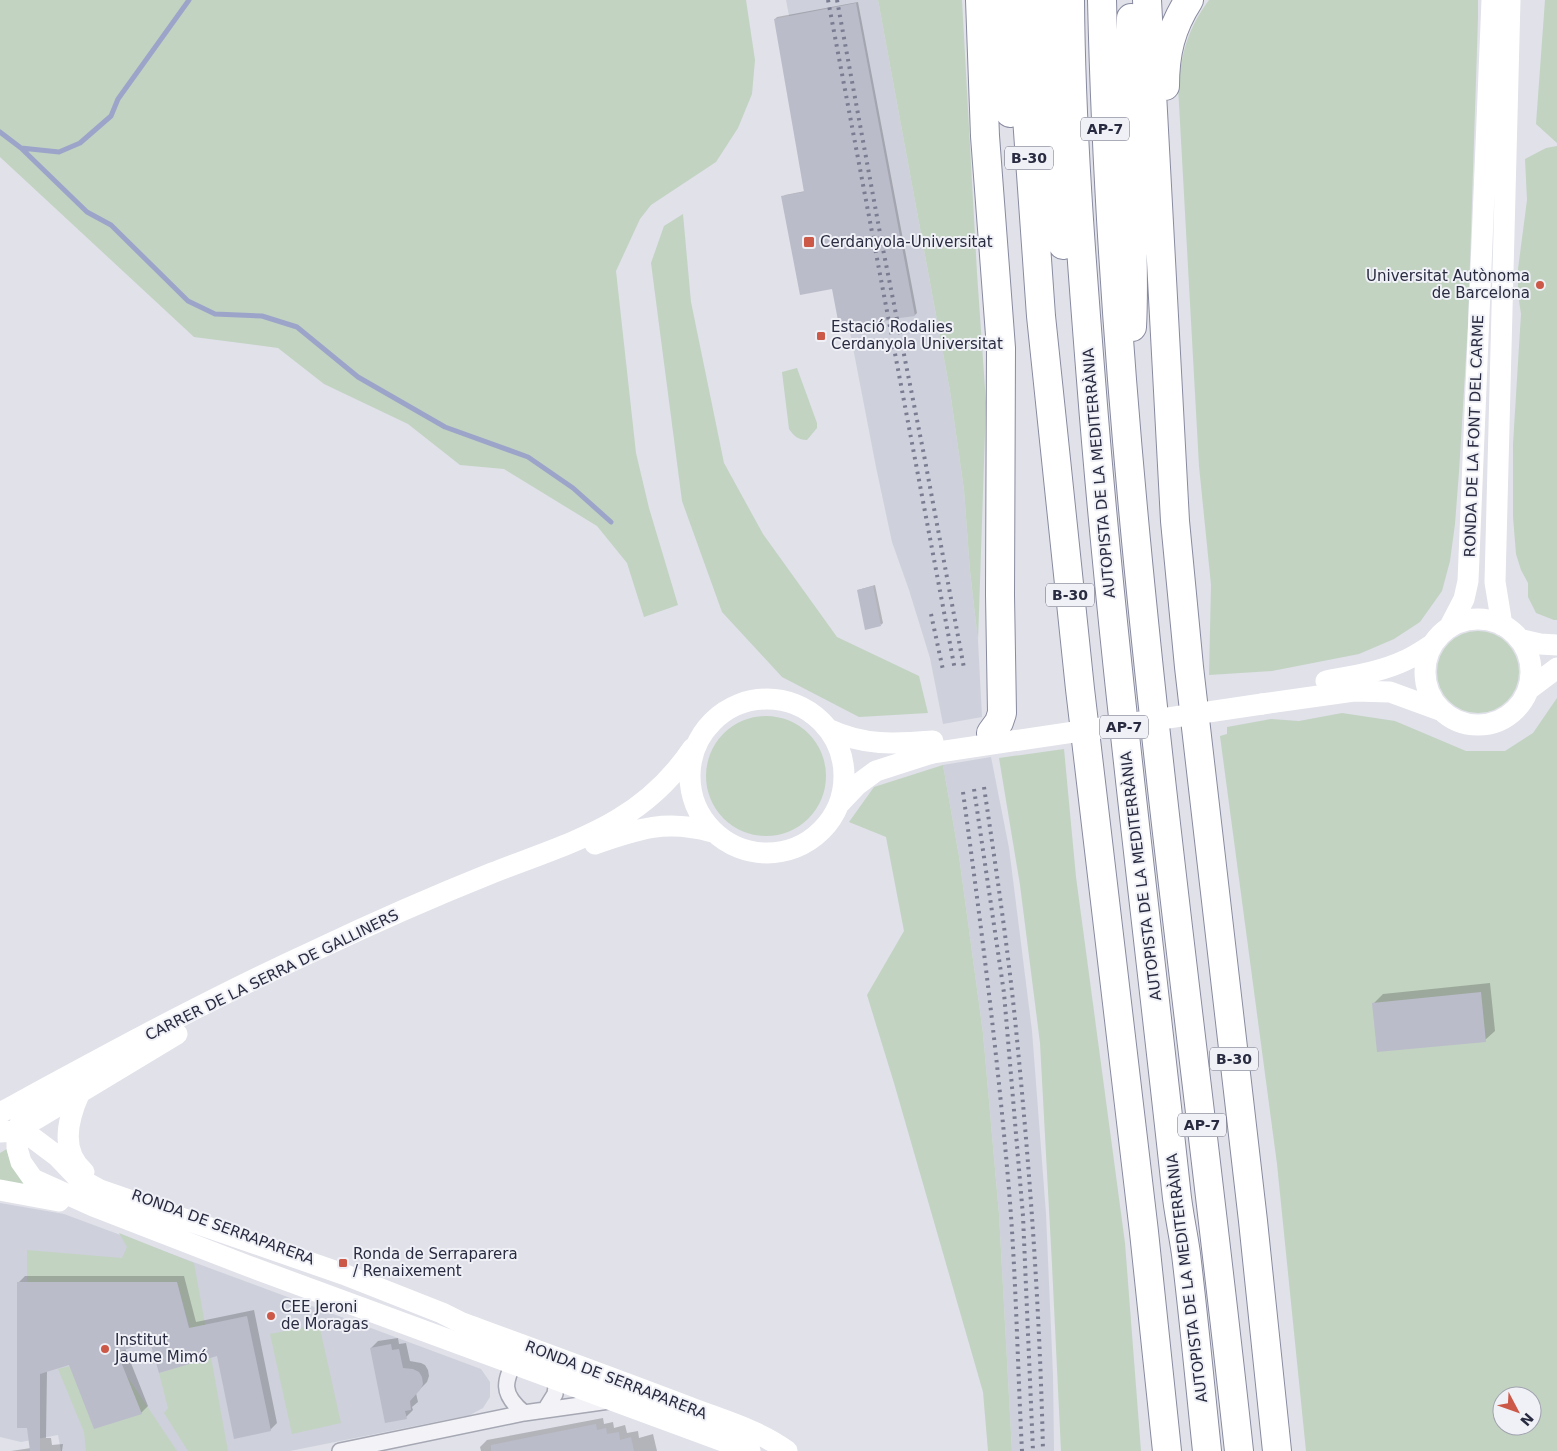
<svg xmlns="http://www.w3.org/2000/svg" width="1557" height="1451" font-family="'DejaVu Sans',sans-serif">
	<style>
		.built { fill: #ced0db }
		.green { fill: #c2d3c2; fill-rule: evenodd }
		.shadow { fill: #0003 }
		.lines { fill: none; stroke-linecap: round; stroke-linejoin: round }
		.stream { stroke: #9ca5c9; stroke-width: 5 }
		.building { fill: #bbbcc9 }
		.street-casing { stroke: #a5a7b3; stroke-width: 18 }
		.highway-casing { stroke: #888ba0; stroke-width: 30 }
		.street { stroke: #f3f3f7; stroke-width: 15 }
		.secondary { stroke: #fff; stroke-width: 21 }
		.highway { stroke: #fff; stroke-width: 28 }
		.rail { stroke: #7a7d92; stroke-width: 4; stroke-dasharray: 2.5 5; stroke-linecap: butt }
		.secondary-bridge { stroke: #fff; stroke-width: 21 }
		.poi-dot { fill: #cc5847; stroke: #f0f1f7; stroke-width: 2 }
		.labels { text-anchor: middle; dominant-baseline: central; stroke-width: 4; stroke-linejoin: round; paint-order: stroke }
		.shield { fill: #f0f1f7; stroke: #656677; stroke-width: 1 }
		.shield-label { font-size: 14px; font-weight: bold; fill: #292b40 }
		.poi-label { font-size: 15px; fill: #292b40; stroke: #f0f1f7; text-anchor: start }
		.street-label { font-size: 15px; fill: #292b40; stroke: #f0f1f7 }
	</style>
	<rect width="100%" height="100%" fill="#e0e1e9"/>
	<path class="built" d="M786 0H878L950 391 964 490 970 571 978 641 982 717 943 724 930 658 909 590 892 542 876 467Z
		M991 757 1009 848 1032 1031 1046 1214 1053 1375 1054 1451H1012L999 1214 983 1033 959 856 943 765Z
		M0 1203 64 1214 481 1369 490 1382V1397L483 1408 470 1415 290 1451H61L58 1435 21 1442 0 1437Z"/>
	<path class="green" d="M0 0H746L755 60 752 94 738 128 716 162 651 205 640 219 616 271 636 453 649 508 678 605 644 617 627 563 597 526 504 469 460 465 408 424 324 384 278 348 194 337 0 157Z
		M878 0H962L977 273 986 403 978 641 970 571 964 490 950 391Z
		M1209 0H1478V18L1468 324 1459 472 1455 524 1450 561 1442 591 1420 622 1394 639 1359 654 1272 671 1209 675 1211 585 1199 466 1178 86C1182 52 1188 28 1209 0Z
		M1545 0H1557V143L1536 124Z
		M1557 146V620H1554L1536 613 1528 597V583L1521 570 1516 554 1513 517V444L1521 314 1518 294V269L1527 200 1525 159 1546 148Z
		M683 214 691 302 724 463 763 534 837 637 919 676 928 713 859 717 782 677 722 612 682 501 651 263 664 226Z
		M797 368 817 423V428L807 440C798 440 794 436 789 429L782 372Z
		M1437 672a41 41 0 1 1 82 0a41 41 0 1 1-82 0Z
		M1557 698V1451H1306L1277 1164 1220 736 1227 734V727L1271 719 1299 721 1342 713 1395 721 1466 751H1505L1533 733ZM1502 1396H1532V1426H1502Z
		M706 776a60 60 0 1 1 120 0a60 60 0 1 1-120 0Z
		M1064 749 1076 877 1125 1243 1141 1451H1061L1052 1265 1040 1043 1020 885 999 758Z
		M943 765 959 856 983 1033 999 1214 1012 1451H988L983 1392 894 1083 867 995 904 931 886 837 849 822 874 787Z
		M12 1146 33 1187 0 1183V1153Z
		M119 1233 194 1263 228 1451H188L164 1413 168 1408 159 1373 199 1361 177 1282H27V1250L122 1258 127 1247Z
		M319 1324 341 1423 292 1434 270 1334Z
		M70 1366 127 1376 177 1451H86L84 1432 58 1369Z"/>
	<path class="shadow" d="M858 2 917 313 915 315 833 288 783 197 785 195 805 191 775 19 777 17Z
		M875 585 883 623 881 625 858 590Z
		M1490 983 1495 1031 1485 1040 1374 1003 1383 994Z
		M25 1276H184L196 1322 254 1310 277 1423 270 1430 218 1354 151 1341 125 1348 148 1406 141 1413 70 1363 47 1371 46 1438H51L52 1445 63 1444 62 1451H11L31 1448 18 1283Z
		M398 1338 399 1344 406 1343 410 1361 421 1363 425 1365 428 1370 429 1376 427 1382 416 1393 418 1402 412 1407 413 1410 406 1417 371 1348 378 1341Z
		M603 1418 604 1424 613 1422 614 1428 625 1425 627 1433 638 1431 639 1438 653 1434 657 1451H481L480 1447 487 1440Z"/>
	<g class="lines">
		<path class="stream" d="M0 132 21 148 59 152 80 143 111 116 118 99 189 0
			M21 148 87 212 111 225 188 301 215 314 262 316 297 327 358 377 445 427 528 457 573 488 611 522"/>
	</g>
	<path class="building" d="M856 3 915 316 900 318 840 331 832 289 800 295 781 196 804 192 774 19Z
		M873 586 881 626 865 630 857 590Z
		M1481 992 1486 1042 1377 1052 1372 1003Z
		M17 1282H177L189 1328 247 1316 271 1431 234 1439 217 1356 159 1373 150 1342 117 1352 142 1414 94 1429 69 1365 40 1374V1451H30L27 1428H17Z
		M391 1344 392 1350 399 1349 403 1368 413 1369 419 1372 422 1377 423 1384 420 1390 410 1401 411 1410 405 1411 407 1419 385 1423 370 1348Z
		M596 1424 597 1430 606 1428 607 1434 619 1432 620 1440 631 1437 634 1451H491V1445Z"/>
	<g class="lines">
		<defs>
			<path id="street" d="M517 1356C504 1382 500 1393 524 1413L609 1401
				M545 1410 555 1394 558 1372
				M340 1451 524 1413"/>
			<path id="highway" d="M980 0 985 136 1001 348 1000 595 1002 713 999 722 991 733
				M999 0 1010 113
				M1023 0 1026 103 1041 316 1080 689 1144 1232 1167 1451
				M1043 0 1048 113 1063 245
				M1070 0C1071 127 1081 254 1091 380 1112 651 1147 920 1176 1189 1178 1211 1183 1232 1186 1254 1194 1320 1200 1385 1207 1451
				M1102 0C1113 486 1187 968 1239 1451
				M1147 0 1175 521 1189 667 1253 1221 1277 1451
				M1131 18C1130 66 1129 114 1130 163 1131 218 1135 272 1132 327
				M1165 86C1165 53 1171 28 1189 0"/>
		</defs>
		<use href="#street" class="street-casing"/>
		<use href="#highway" class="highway-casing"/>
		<use href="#street" class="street"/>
		<path class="secondary" d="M1425 672a53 53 0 1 1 106 0a53 53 0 1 1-106 0Z
			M1502 625 1495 582 1510 0
			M1449 628 1464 599 1468 581 1492 0
			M1519 639 1540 644 1557 645
			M1326 681C1353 676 1381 672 1406 660 1415 656 1424 650 1433 644
			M1528 690 1557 668
			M690 776a77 77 0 1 1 154 0a77 77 0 1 1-154 0Z
			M1262 704 1354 691 1390 692 1442 711
			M828 729C864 746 894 744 933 741
			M839 804 857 785 876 771 932 753
			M595 844C638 829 666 819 712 832
			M57 1082 47 1098 23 1117 17 1131V1148L21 1162 33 1179 93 1206 248 1266 750 1451
			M80 1092C68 1118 59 1151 84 1172
			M0 1113C103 1057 207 1000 314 951 373 923 432 897 492 873 574 841 641 825 693 748
			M36 1119 177 1034
			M0 1132 17 1131 29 1135 57 1156 78 1178 100 1190 343 1274 442 1313 460 1322C536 1350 613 1378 689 1407 722 1420 759 1430 787 1451
			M0 1190 59 1201"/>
		<use href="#highway" class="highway"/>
		<path class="rail" d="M828 0 955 670
			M837 0 882 244 924 455 964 668
			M931 614 943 670
			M984 787C997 875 1010 962 1018 1050 1031 1184 1040 1317 1043 1451
			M974 789 1004 993 1023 1216 1033 1451
			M963 792C980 917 996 1042 1007 1167 1016 1262 1017 1356 1022 1451"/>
		<path class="secondary-bridge" d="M932 753 1262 704"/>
	</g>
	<g class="poi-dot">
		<rect x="803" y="236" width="12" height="12" rx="2.5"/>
		<circle cx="1540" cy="285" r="5"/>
		<rect x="816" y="331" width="10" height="10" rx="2.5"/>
		<rect x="338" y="1258" width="10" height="10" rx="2.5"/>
		<circle cx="271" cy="1316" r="5"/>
		<circle cx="105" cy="1349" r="5"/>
	</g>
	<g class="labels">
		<g class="shield">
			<rect x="1081" y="117.5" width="48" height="23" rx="4"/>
			<rect x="1005" y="146.5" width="48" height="23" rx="4"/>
			<rect x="1046" y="583.5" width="48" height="23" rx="4"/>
			<rect x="1100" y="715.5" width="48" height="23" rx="4"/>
			<rect x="1210" y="1047.5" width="48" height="23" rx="4"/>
			<rect x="1178" y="1113.5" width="48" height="23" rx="4"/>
		</g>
		<g class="shield-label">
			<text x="1105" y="129">AP-7</text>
			<text x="1029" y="158">B-30</text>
			<text x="1070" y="595">B-30</text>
			<text x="1124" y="727">AP-7</text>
			<text x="1234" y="1059">B-30</text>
			<text x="1202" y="1125">AP-7</text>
		</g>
		<g class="poi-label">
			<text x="820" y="242">Cerdanyola-Universitat</text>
			<text x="1530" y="276" text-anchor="end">Universitat Autònoma<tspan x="1530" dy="17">de Barcelona</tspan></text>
			<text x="831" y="327">Estació Rodalies<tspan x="831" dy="17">Cerdanyola Universitat</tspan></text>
			<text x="353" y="1254">Ronda de Serraparera<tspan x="353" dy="17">/ Renaixement</tspan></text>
			<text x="281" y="1307">CEE Jeroni<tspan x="281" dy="17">de Moragas</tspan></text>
			<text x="115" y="1340">Institut<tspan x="115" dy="17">Jaume Mimó</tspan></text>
		</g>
		<g class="street-label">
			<text transform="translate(1474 436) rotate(-88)">RONDA DE LA FONT DEL CARME</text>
			<text transform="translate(1099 473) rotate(-95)">AUTOPISTA DE LA MEDITERRÀNIA</text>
			<text transform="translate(1141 876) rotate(-97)">AUTOPISTA DE LA MEDITERRÀNIA</text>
			<text transform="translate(272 975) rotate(-26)">CARRER DE LA SERRA DE GALLINERS</text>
			<text transform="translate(223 1227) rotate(20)">RONDA DE SERRAPARERA</text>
			<text transform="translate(1187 1278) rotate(-97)">AUTOPISTA DE LA MEDITERRÀNIA</text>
			<text transform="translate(616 1380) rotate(21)">RONDA DE SERRAPARERA</text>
		</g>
	</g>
	<g transform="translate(1517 1411) rotate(131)"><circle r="24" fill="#f0f1f7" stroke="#a0a2ae"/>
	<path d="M0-4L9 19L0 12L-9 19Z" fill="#cc5847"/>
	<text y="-8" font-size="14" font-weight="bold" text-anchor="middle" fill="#292b40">N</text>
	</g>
</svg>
